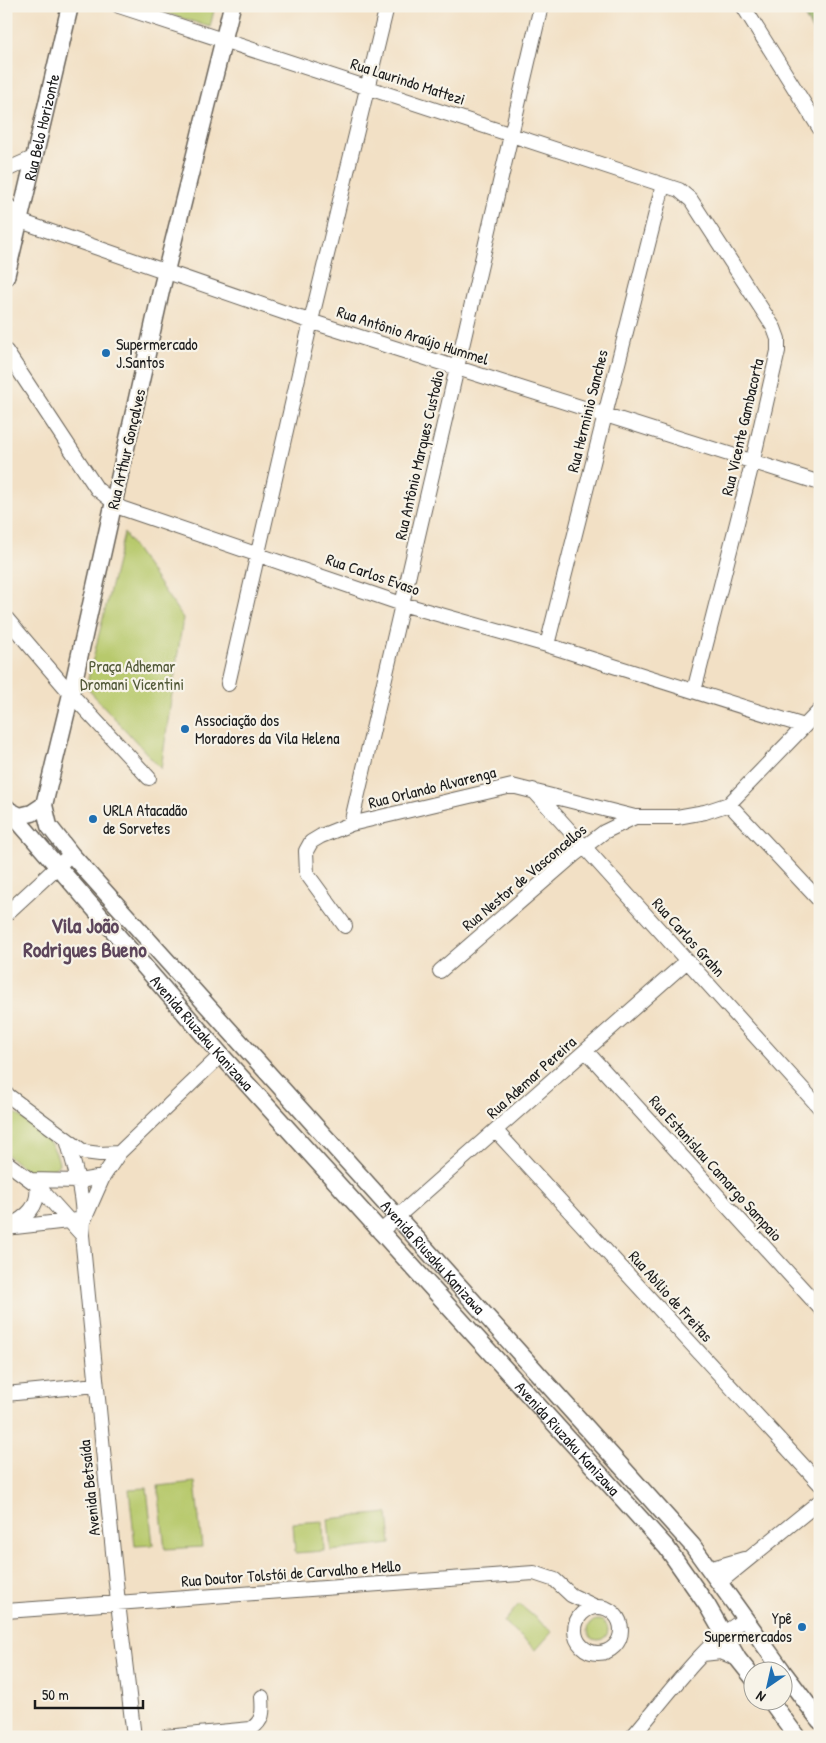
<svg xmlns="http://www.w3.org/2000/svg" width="826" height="1743" font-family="'Patrick Hand',sans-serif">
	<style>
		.green { fill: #b7c96c; stroke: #6a7244 }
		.forest { fill: #91ad60; stroke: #56643e }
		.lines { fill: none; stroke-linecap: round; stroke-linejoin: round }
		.minor-casing { stroke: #676157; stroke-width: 16 }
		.tertiary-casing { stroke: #676157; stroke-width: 19 }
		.minor { stroke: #fff; stroke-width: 14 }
		.tertiary { stroke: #fff; stroke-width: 16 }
		.poi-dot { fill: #1f6fb2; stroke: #f7f3e8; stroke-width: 2 }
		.labels { text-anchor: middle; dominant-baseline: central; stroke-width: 4.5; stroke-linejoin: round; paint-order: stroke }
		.street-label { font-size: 16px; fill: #1c1c1c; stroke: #f7f3e8 }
		.poi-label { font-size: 16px; fill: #1c1c1c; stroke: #f7f3e8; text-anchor: start }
		.park-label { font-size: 16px; fill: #525938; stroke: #f7f3e8 }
		.district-label { font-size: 21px; font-weight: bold; fill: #5d465b; stroke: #f7f3e8 }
	</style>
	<rect width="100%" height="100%" fill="#f7f3e8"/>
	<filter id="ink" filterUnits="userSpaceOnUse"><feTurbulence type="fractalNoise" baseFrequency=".02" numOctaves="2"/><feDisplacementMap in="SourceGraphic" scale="10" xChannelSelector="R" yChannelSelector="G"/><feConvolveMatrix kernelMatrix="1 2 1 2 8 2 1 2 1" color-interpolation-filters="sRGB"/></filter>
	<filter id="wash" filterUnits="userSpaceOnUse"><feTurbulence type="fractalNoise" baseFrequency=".0096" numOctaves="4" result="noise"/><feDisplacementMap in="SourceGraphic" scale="20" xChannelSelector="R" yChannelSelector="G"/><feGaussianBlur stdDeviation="1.12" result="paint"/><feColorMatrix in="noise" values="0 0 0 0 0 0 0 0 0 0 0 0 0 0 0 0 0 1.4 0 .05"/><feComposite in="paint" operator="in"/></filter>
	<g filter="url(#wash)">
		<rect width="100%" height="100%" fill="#f2e0c5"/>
		<path class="green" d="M144 6H215L210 27Z
			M124 533 183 618 161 769 86 687Z
			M6 1106C26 1122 55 1137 59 1164 40 1186 24 1168 6 1154Z
			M195 1482 202 1547 165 1549 158 1486Z
			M147 1488 153 1545 135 1546 129 1489Z
			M388 1513 391 1544 331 1551 328 1519Z
			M323 1521 324 1551 295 1553 293 1523Z
			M519 1604 552 1632 536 1650 504 1622Z
			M588 1630a10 10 0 1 1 20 0a10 10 0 1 1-20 0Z"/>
		<path class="forest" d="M820 11V38L817 39 805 17Z"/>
	</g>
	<g filter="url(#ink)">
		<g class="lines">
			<defs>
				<path id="minor" d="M119 6 679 190 691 200 774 328 778 339V351L753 460 694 691
					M743 6 820 129
					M6 170 33 158
					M6 203 20 221 300 318 820 483
					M6 351 97 489 121 508 402 604 547 645 804 726
					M6 618 71 694 149 778
					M547 645 663 185
					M228 684 311 321 387 6
					M533 790 820 1108
					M729 804 820 901
					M351 824 541 6
					M6 914 71 854
					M345 926 307 874 306 851 311 842 321 836 351 824 512 786 635 817H677L705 812 729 804 820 710
					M440 971 574 855 604 832 635 817
					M586 1051 820 1308
					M6 1094 84 1152 100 1154 119 1153
					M496 1131 820 1484
					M67 1140C76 1171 86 1203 82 1235L118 1603 134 1737
					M6 1162 37 1185 82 1235
					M30 1180 79 1181 103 1177
					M84 1220 103 1177 119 1153 221 1055
					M9 1226C27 1217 40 1206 37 1185
					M6 1228 77 1220
					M380 1232 687 961
					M6 1394 96 1385
					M709 1569 744 1559
					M719 1583 820 1501
					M575 1630a23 23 0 1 1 46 0a23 23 0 1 1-46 0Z
					M6 1611 534 1573 555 1580 571 1595 596 1607
					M703 1654 721 1652 738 1659
					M166 1737 251 1729C264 1720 263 1712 262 1697
					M632 1737C659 1706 710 1635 745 1620"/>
				<g id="tertiary">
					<path id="s1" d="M232 6 161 291 71 694 44 805 49 826 71 854 692 1545 782 1670"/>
					<path id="s2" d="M6 277 70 6"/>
					<path id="s3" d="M6 807 221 1055 667 1548 707 1605 738 1659 754 1679"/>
					<path d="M8 810 20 816 32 813 44 805"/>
					<path d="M784 1673 820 1721"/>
					<path d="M770 1700 797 1737"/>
				</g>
			</defs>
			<use href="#minor" class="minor-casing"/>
			<use href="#tertiary" class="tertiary-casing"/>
			<use href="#minor" class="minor"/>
			<use href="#tertiary" class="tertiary"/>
		</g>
	</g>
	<g class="poi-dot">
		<circle cx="106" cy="353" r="5"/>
		<circle cx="185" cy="729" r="5"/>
		<circle cx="93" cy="819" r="5"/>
		<circle cx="802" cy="1627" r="5"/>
	</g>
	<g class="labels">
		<g class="street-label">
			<text transform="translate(408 81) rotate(18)">Rua Laurindo Mattezi</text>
			<text stroke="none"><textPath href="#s2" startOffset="154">Rua Belo Horizonte</textPath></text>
			<text transform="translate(413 335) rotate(18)">Rua Antônio Araújo Hummel</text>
			<text transform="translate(587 411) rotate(-76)">Rua Herminio Sanches</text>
			<text transform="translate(742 427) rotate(-77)">Rua Vicente Gambacorta</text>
			<text transform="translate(126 449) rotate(-77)">Rua Arthur Gonçalves</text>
			<text transform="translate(419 455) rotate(-77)">Rua Antônio Marques Custodio</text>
			<text transform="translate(373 574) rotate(19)">Rua Carlos Evaso</text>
			<text transform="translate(432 787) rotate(-14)">Rua Orlando Alvarenga</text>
			<text transform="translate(524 877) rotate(-40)">Rua Nestor de Vasconcellos</text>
			<text transform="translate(689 937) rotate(48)">Rua Carlos Grahn</text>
			<text stroke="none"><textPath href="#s3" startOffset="299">Avenida Riuzaku Kanizawa</textPath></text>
			<text transform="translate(531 1077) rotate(-42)">Rua Ademar Pereira</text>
			<text transform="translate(716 1168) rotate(48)">Rua Estanislau Camargo Sampaio</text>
			<text stroke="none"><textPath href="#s1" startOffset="1420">Avenida Riusaku Kanizawa</textPath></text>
			<text transform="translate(671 1296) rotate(48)">Rua Abílio de Freitas</text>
			<text stroke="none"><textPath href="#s3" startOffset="845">Avenida Riuzaku Kanizawa</textPath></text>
			<text transform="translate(89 1488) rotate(-96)">Avenida Betsaída</text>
			<text transform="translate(291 1573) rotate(-4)">Rua Doutor Tolstói de Carvalho e Mello</text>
		</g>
		<g class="poi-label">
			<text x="116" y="344">Supermercado<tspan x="116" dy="18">J.Santos</tspan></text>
			<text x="195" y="720">Associação dos<tspan x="195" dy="18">Moradores da Vila Helena</tspan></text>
			<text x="103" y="810">URLA Atacadão<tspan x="103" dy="18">de Sorvetes</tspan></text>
			<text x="792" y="1618" text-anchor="end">Ypê<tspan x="792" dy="18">Supermercados</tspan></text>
		</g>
		<g class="park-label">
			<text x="132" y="666">Praça Adhemar<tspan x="132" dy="18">Dromani Vicentini</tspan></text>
		</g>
		<g class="district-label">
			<text x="85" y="925">Vila João<tspan x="85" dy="24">Rodrigues Bueno</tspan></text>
		</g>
	</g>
	<rect width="826" height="1743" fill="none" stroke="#f7f3e8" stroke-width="25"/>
	<g transform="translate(768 1686) rotate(214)"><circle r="24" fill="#f7f3e8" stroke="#9f9d96"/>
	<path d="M0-4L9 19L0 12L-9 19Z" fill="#1f6fb2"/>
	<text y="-8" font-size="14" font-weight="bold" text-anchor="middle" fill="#1c1c1c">N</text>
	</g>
	<path d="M35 1700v8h108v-8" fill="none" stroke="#1c1c1c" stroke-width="2.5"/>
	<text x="42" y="1700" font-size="15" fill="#1c1c1c" stroke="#f7f3e8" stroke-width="4" paint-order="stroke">50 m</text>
</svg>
